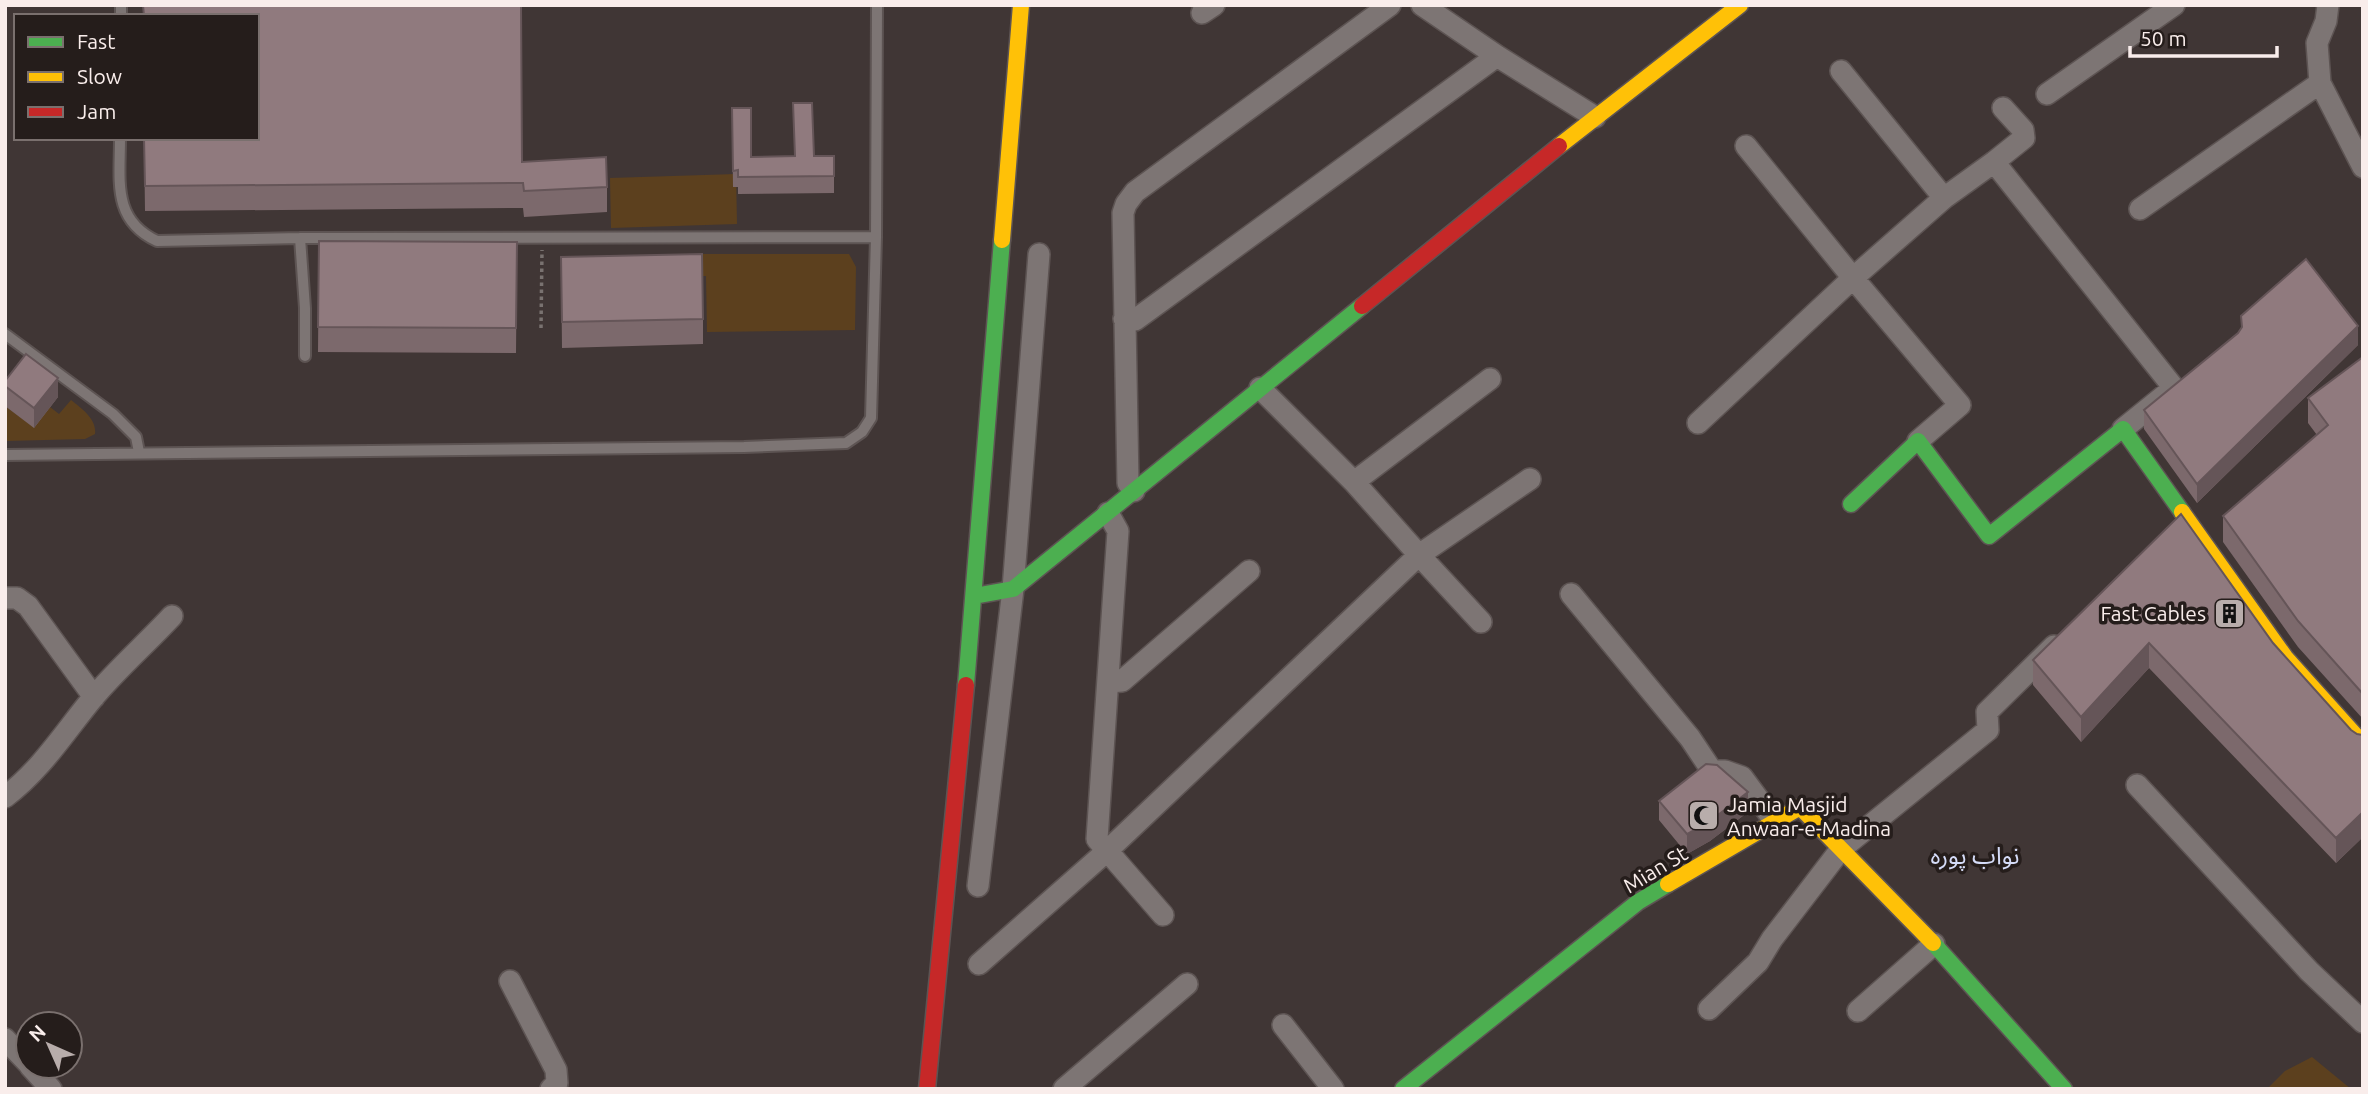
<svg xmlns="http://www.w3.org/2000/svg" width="2368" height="1094" font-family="Ubuntu,'Noto Sans Arabic',sans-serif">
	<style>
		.green { fill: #5c401e }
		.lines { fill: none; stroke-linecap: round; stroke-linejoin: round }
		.lane-casing { stroke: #5d5453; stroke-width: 14 }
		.street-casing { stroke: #5d5453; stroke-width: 24 }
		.fast-casing { stroke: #5d5453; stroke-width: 19 }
		.slow-casing { stroke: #5d5453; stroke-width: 19 }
		.jam-casing { stroke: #5d5453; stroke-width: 19 }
		.path { stroke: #797270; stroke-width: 3.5; stroke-dasharray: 3.5 3.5; stroke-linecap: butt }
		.lane { stroke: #7d7574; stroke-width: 10 }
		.street { stroke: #7d7574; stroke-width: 21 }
		.fast { stroke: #4caf50; stroke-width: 16 }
		.slow { stroke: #ffc107; stroke-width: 16 }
		.jam { stroke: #c62828; stroke-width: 16 }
		.wall { fill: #7c696c }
		.shaded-wall { fill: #655558 }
		.building { fill: #907a7e; stroke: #655558; stroke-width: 2 }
		.labels { text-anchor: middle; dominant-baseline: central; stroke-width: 7; stroke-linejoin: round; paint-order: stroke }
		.poi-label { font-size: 21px; fill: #f9edeb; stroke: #251d1b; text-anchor: end }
		.street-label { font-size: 21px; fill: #f9edeb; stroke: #251d1b }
		.quarter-label { font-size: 24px; fill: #d5dcf8; stroke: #251d1b }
	</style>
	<rect width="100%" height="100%" fill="#403635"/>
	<path class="green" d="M736 174 737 224 611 228 610 178Z
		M689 254H849L856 267 855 330 707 332 706 276H690Z
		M71 400C82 409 97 419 95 434L85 439 5 441V406L34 427 50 407 59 414Z
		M2312 1057 2351 1089H2267L2285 1071Z"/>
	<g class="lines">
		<defs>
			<path id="lane" d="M121 16V5
				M120 138C120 181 112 220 157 241L300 238 876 237
				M300 238 305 308V356
				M5 334 113 414 136 437 139 452
				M5 455 744 447 846 443 862 432 871 418 876 237 877 5"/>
			<path id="street" d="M1422 5 1497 56 1595 117
				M2328 5 2326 21 2317 43 2320 83 2363 167
				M1202 13 1214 5
				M2047 94 2174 5
				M1746 146 1853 278 1944 198 1841 71
				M1994 162 2174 388
				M1944 198 1994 162 2024 138 2023 130 2003 108
				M2140 209 2320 83
				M1124 319 1135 320 1497 56
				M1260 388 1354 482 1419 555 1530 479
				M1698 423 1853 278 1960 405 1918 441
				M2123 429 2165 395
				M1354 482 1490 379
				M1134 491 1128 483 1123 213 1126 204 1135 192 1390 5
				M1108 513 1118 531 1097 839 1163 915
				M1571 594 1690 738 1712 771H1725L1742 777 1776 823
				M5 598H17L28 606 94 697
				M1109 682 1122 681 1249 571
				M2137 785 2309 971 2363 1022
				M5 797C41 770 64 733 92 699 116 670 146 644 172 616
				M978 886 1013 589 1039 254
				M979 964 1107 851 1419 555 1481 622
				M510 981 556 1070 557 1083 551 1089
				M1709 1009 1758 962 1772 939 1841 849 1988 730 1987 712 2054 646
				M1858 1011 1934 944
				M1283 1025 1333 1089
				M5 1039 28 1063
				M30 1066 51 1089
				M1064 1089 1187 984"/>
			<path id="fast" d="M1851 504 1918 441 1989 536 2123 429 2182 512
				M974 596 1013 589 1362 306
				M966 685 1002 240
				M1933 943 2064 1089
				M1403 1089 1638 902 1668 884"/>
			<path id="slow" d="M1559 146 1740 5
				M1002 240 1021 5
				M2182 512 2285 657 2363 744
				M1668 884 1800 807 1933 943"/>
			<path id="jam" d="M1362 306 1559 146
				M927 1089 966 685"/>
		</defs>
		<use href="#lane" class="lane-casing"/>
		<use href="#street" class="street-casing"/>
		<use href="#fast" class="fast-casing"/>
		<use href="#slow" class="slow-casing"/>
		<use href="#jam" class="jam-casing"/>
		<path class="path" d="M541 328 542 250"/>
		<use href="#lane" class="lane"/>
		<use href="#street" class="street"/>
		<use href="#fast" class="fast"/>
		<use href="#slow" class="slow"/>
		<use href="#jam" class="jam"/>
	</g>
	<path class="wall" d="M732 108 751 157 834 156V193L738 194V187H733Z
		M144 138 522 162 607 187V212L524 217 523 208 145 211Z
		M319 241 517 242 516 353 318 352Z
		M561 257 703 319V344L562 348Z
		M2241 316 2358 345 2197 503 2144 429V410L2238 333 2241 329Z
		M2363 357V719L2298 647 2223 542V516L2317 435 2308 423V398Z
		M5 381 58 397 34 428 5 406Z
		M2181 514 2273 643 2351 730 2357 734 2363 735V837L2336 863 2149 668 2081 742 2033 685V660Z
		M1659 801 1748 812 1710 841 1687 854 1659 820Z"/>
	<path class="shaded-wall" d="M2358 326V345L2197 503V484Z
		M58 378V397L34 428V408Z
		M2149 643V668L2081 742V717Z
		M1748 792V812L1710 841 1687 854V834Z
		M2363 812V837L2336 863V838Z"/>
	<path class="building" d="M143 5H521L522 162 606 157 607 187 524 191 523 183 145 186 144 138H257V16H144Z
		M793 103H812L814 156H834V176L738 177V170L733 171 732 108H751V157L795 156Z
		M319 241 517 242 516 328 318 327Z
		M702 254 703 319 562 322 561 257Z
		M2306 259 2358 326 2197 484 2144 410 2238 333 2242 327 2241 316Z
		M26 354 58 378 34 408 5 386V381Z
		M2363 357V694L2298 621 2223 516 2328 425 2308 398Z
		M2181 514 2273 643 2351 730 2357 734 2363 735V812L2336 838 2149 643 2081 717 2033 660Z
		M1706 764 1717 765 1748 792 1710 821 1687 834 1659 801Z"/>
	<defs>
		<symbol id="building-square" viewBox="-11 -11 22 22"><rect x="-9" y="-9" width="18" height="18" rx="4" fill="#b8adab" stroke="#251d1b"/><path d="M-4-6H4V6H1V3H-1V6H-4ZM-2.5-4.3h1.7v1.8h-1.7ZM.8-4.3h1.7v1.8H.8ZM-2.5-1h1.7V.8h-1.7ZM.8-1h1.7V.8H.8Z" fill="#111"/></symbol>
		<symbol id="mosque-square" viewBox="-11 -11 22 22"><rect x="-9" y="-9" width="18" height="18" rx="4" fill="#b8adab" stroke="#251d1b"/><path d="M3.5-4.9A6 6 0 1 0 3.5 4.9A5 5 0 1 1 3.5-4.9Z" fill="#111"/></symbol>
	</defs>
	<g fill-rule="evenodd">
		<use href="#building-square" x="2212" y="596" width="35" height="35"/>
		<use href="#mosque-square" x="1686" y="798" width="35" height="35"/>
	</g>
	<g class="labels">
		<g class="poi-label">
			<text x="2206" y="613">Fast Cables</text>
			<text x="1727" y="804" text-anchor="start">Jamia Masjid<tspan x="1727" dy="24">Anwaar-e-Madina</tspan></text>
		</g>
		<g class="street-label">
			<text transform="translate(1655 869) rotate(-31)">Mian St</text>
		</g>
		<g class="quarter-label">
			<text x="1975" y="855">نواب پورہ</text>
		</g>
	</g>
	<rect width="2368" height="1094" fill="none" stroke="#f9edeb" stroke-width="14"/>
	<rect x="14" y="14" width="245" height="126" fill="#251d1b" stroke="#7a706e" stroke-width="2"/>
	<rect x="28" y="37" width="35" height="10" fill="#4caf50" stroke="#7a706e" stroke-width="2"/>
	<text x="77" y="49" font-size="21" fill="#f9edeb">Fast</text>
	<rect x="28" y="72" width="35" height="10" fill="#ffc107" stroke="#7a706e" stroke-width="2"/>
	<text x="77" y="84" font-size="21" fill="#f9edeb">Slow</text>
	<rect x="28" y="107" width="35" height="10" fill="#c62828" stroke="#7a706e" stroke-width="2"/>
	<text x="77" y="119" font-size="21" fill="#f9edeb">Jam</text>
	<g transform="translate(49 1045) rotate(315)"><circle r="33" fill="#251d1b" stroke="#7a706e" stroke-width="2"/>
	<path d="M0-5L12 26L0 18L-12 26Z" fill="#b8adab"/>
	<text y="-10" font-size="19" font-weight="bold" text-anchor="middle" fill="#f9edeb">N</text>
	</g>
	<path d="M2130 46v10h147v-10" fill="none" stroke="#f9edeb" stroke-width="3.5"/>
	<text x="2140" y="46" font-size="21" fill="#f9edeb" stroke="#251d1b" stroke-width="5" paint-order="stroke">50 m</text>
</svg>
